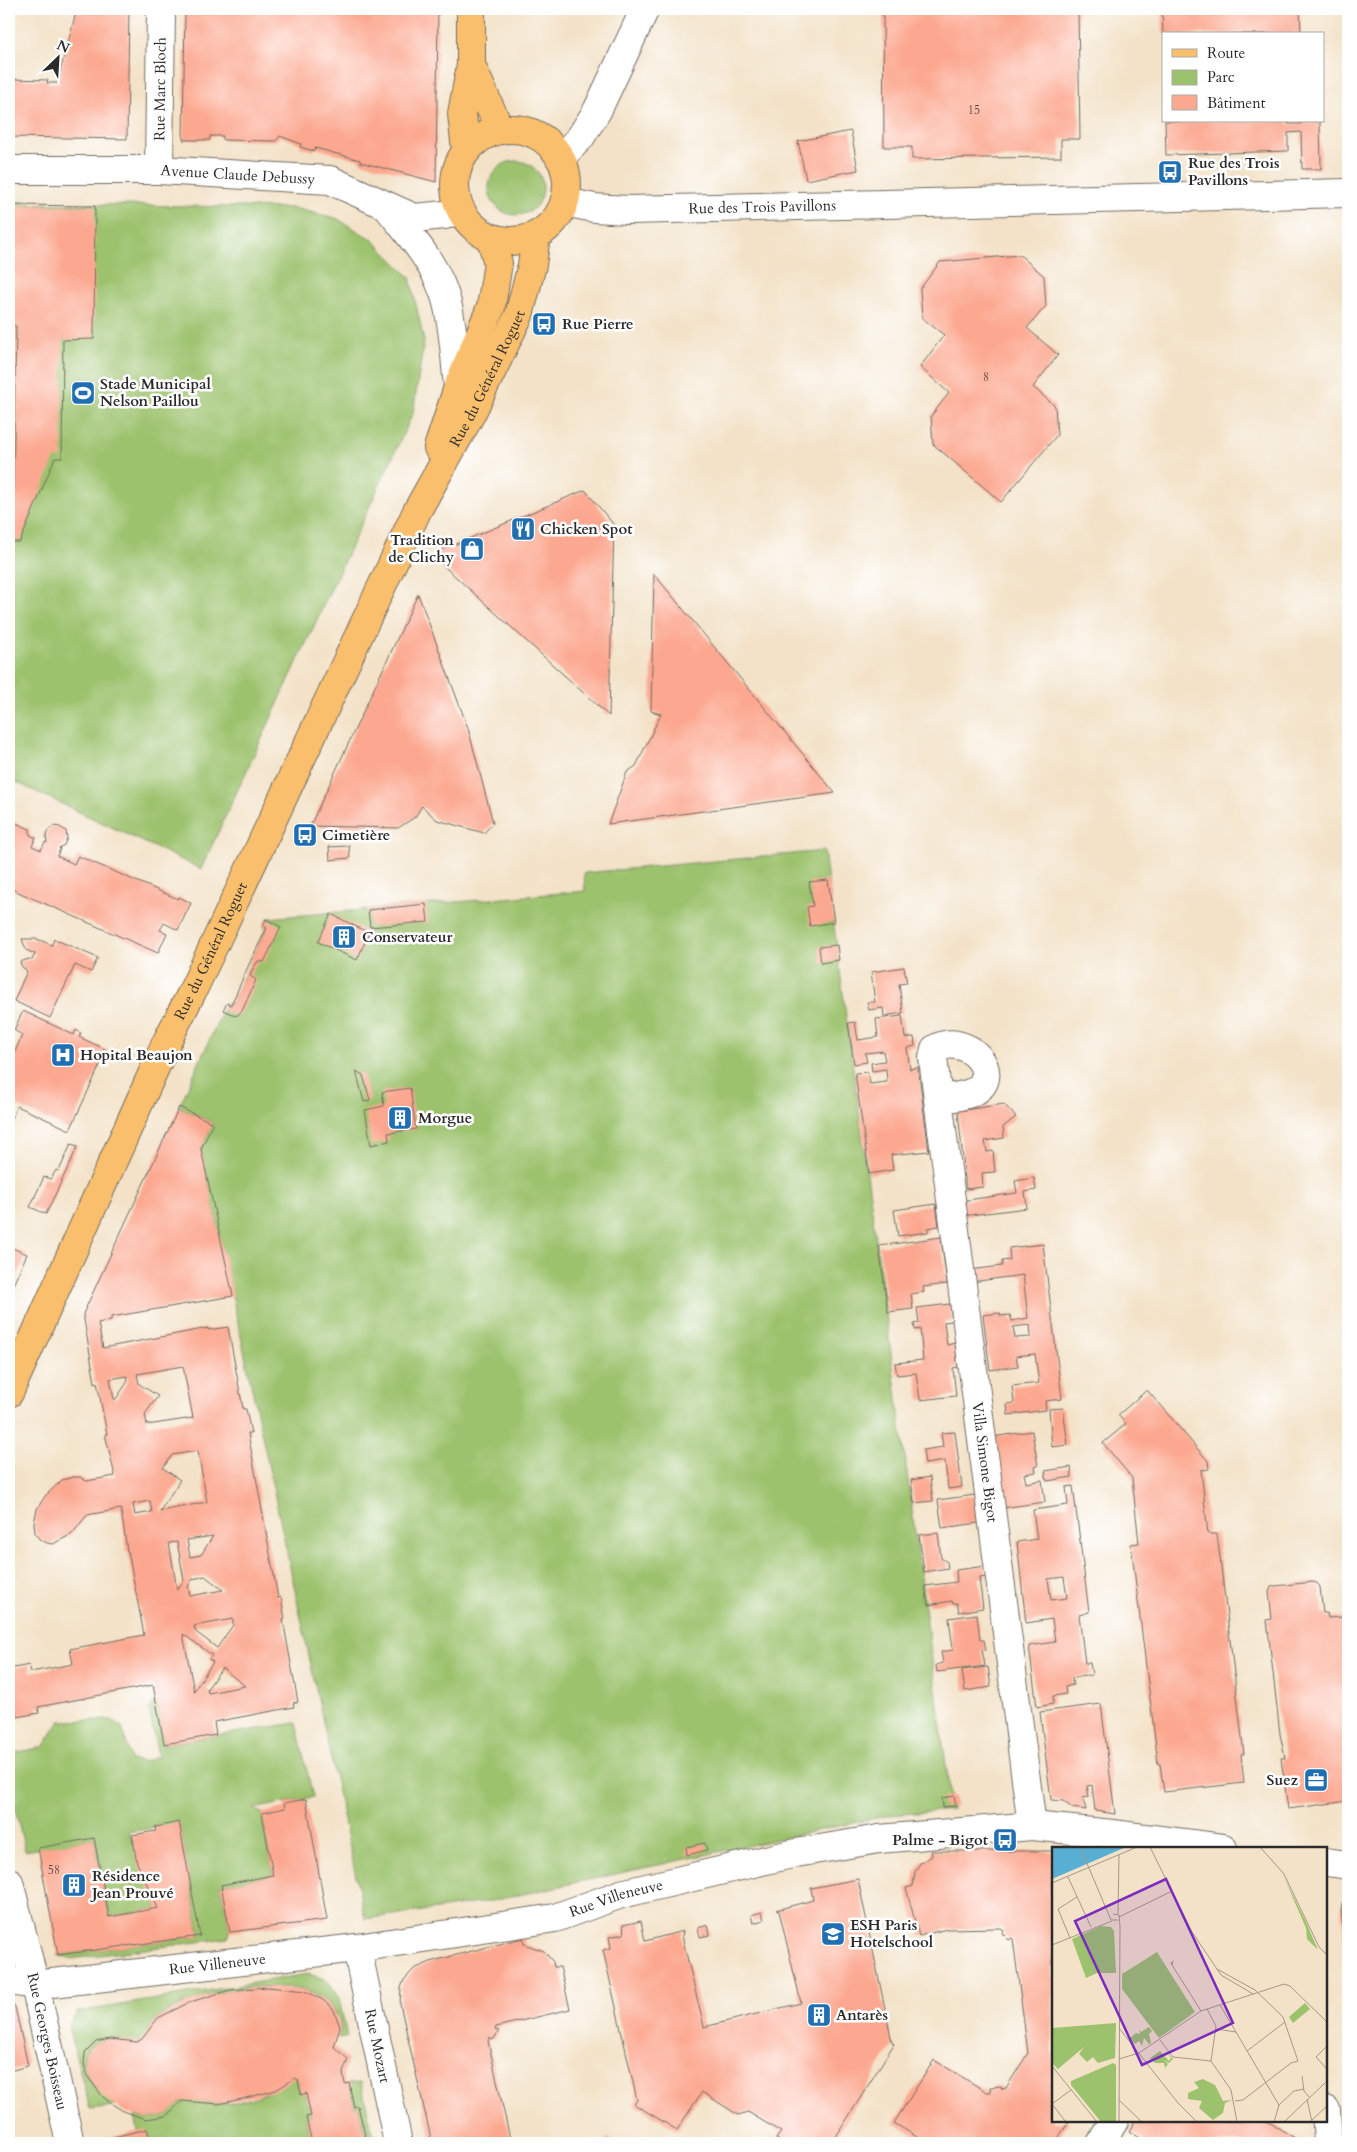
<svg xmlns="http://www.w3.org/2000/svg" width="1357" height="2152" font-family="Cardo,serif">
	<style>
		.green { fill: #9cc26d; stroke: #64764c }
		.building { fill: #fca890; fill-rule: evenodd }
		.lines { fill: none; stroke-linecap: round; stroke-linejoin: round }
		.minor-casing { stroke: #716b62; stroke-width: 30 }
		.major-casing { stroke: #716b62; stroke-width: 30 }
		.minor { stroke: #fff; stroke-width: 28 }
		.major { stroke: #f9bf6d; stroke-width: 28 }
		.labels { text-anchor: middle; dominant-baseline: central; stroke-width: 5; stroke-linejoin: round; paint-order: stroke }
		.number-label { font-size: 12px; fill: #5f4a44 }
		.street-label { font-size: 15px; fill: #2b2b2b; stroke: #fff }
		.poi-label { font-size: 15px; font-weight: bold; fill: #2b2b2b; stroke: #fff; text-anchor: start }
		.inset-road { fill: none; stroke: #a39989; stroke-width: 1 }
		.view { fill: #7b2cbf; fill-opacity: 0.15; stroke: #7b2cbf; stroke-width: 2.5 }
		.inset-edge { fill: none; stroke: #2b2b2b; stroke-width: 2.5 }
	</style>
	<rect width="100%" height="100%" fill="#fff"/>
	<filter id="ink" filterUnits="userSpaceOnUse"><feTurbulence type="fractalNoise" baseFrequency=".02" numOctaves="2"/><feDisplacementMap in="SourceGraphic" scale="10" xChannelSelector="R" yChannelSelector="G"/><feConvolveMatrix kernelMatrix="1 2 1 2 8 2 1 2 1" color-interpolation-filters="sRGB"/></filter>
	<filter id="wash" filterUnits="userSpaceOnUse"><feTurbulence type="fractalNoise" baseFrequency=".0096" numOctaves="4" result="noise"/><feDisplacementMap in="SourceGraphic" scale="20" xChannelSelector="R" yChannelSelector="G"/><feGaussianBlur stdDeviation="1.12" result="paint"/><feColorMatrix in="noise" values="0 0 0 0 0 0 0 0 0 0 0 0 0 0 0 0 0 1.4 0 .05"/><feComposite in="paint" operator="in"/></filter>
	<g filter="url(#wash)">
		<rect width="100%" height="100%" fill="#f3e2c7"/>
		<path class="green" d="M489 188a27 27 0 1 1 54 0a27 27 0 1 1-54 0Z
			M9 203 293 208 336 218 373 240 410 277 424 341 413 413 201 869 9 779Z
			M824 851 952 1810 890 1815 486 1902 365 1919 201 1149 213 1123 179 1107 223 1010 227 1003 231 1004 266 928 263 926 268 918 585 891 584 873Z
			M156 1699 164 1744 296 1723 313 1797 253 1809 262 1813 273 1875 221 1885 230 1932 228 1938 69 1959 58 1955 200 1936 179 1823 129 1832 158 1908 109 1917 94 1838 25 1851 9 1781V1754L43 1747 60 1721 112 1720 122 1727 131 1760 145 1762 158 1756 149 1709Z
			M308 1974 325 1979 339 1998 347 2037 338 2038C342 2030 341 2021 336 2013 312 1972 225 1987 189 2002 178 2007 161 2013 153 2023 149 2028 146 2038 140 2041 131 2046 119 2038 110 2039 81 2041 77 2065 93 2085 99 2093 107 2099 115 2106L90 2109 68 2026 78 2012Z
			M294 2078 298 2081 301 2094 306 2093 311 2116 306 2118 312 2143H151L147 2130 138 2132 135 2116 146 2119 166 2116 182 2101C193 2100 203 2103 213 2104 241 2105 271 2093 294 2078Z
			M361 2082 375 2143H367L358 2106 354 2107 349 2083Z"/>
		<g id="blocks">
			<path class="building" d="M77 9H129L127 139 9 137V79L48 80 47 83H57Z
				M185 9H438L436 182 360 162V160L315 148 314 151 300 147 301 144 280 136 276 141 223 140V136H210V140H183Z
				M883 9H1078L1080 139H1061V157L912 159V147H884Z
				M1162 9H1300L1301 34H1163Z
				M1165 121H1288V124H1301V121H1320L1321 169H1302L1301 132 1288 133V151L1166 155Z
				M851 131 858 170 806 180 798 141Z
				M9 205 95 206 94 339 63 340 62 458H55L20 542H12L16 326H9Z
				M1020 255 1044 276 1046 306 1027 328 1058 355 1033 387 1055 406 1057 435 1001 502 933 444 931 416 949 393 920 367 944 335 922 318 920 289 940 262Z
				M585 490 614 525 609 716 435 558 437 552Z
				M654 574 835 793 608 824 627 772 636 766 661 714 651 711Z
				M418 594 468 728 493 823 484 833 437 820 422 806 415 817 398 828 310 826Z
				M9 820 30 829V835L36 838 32 846 41 850 45 842 47 843 46 836 48 830 54 826 60 827 66 831 67 838 64 845 59 848 60 849 57 856 74 864 78 856 178 899 179 897 191 903 178 930 164 923 160 930 167 933 158 953 9 888Z
				M349 846 350 858 330 860 329 847Z
				M828 880 834 922 810 926 807 907 813 906 809 882Z
				M426 904 428 922 370 927 368 910Z
				M331 914 369 933 357 960 318 942Z
				M266 919 281 927 264 962 258 961 253 969 250 976 256 980 242 1011 236 1016 223 1010 227 1003 231 1005 251 960 267 928 263 926Z
				M22 939H37L52 945 54 939 98 958 91 972 75 965 50 1018 14 1001 27 971 22 967 20 962 29 959 32 960 35 954 26 950Z
				M837 945 839 960 821 963 819 947Z
				M904 967 907 983 899 984 903 1013 884 1016 883 1008 869 1010 867 1002H875L871 972Z
				M23 1011 74 1035 76 1030 81 1033 79 1037 107 1050 70 1130 17 1106 9 1125V1066L22 1035 14 1030Z
				M902 1016 905 1038 914 1037 915 1046 907 1048 910 1069 918 1067 929 1151 891 1155 893 1170 869 1174 855 1073 868 1072 870 1084 887 1082 886 1069 872 1071 871 1063 885 1061 883 1051 865 1053 867 1062 854 1064 848 1023 855 1022 858 1040 878 1037 876 1019Z
				M356 1071 363 1075 370 1100 364 1102Z
				M410 1088 416 1129 388 1133 389 1141 371 1145 365 1110 384 1106 382 1092Z
				M1004 1104 1016 1117 1003 1127 1004 1138 985 1141 987 1152 993 1151 995 1172 982 1173 983 1187 966 1189 958 1111Z
				M179 1107 213 1123 201 1149 233 1296 111 1317V1320L98 1323 103 1348 208 1328V1330L228 1327 243 1409H246L251 1433H248L278 1598 281 1597 285 1619 283 1620 298 1702 293 1703 294 1707 214 1722 216 1735 164 1744 153 1685 38 1707 39 1713 17 1717 14 1704 9 1702 10 1684 9 1669 29 1665 31 1672 73 1664 70 1649 144 1635 128 1551H127L121 1509 87 1515 72 1534 53 1544 47 1543 39 1539 35 1533 34 1523 37 1509 45 1496 62 1480 73 1477H80L86 1481 115 1476 105 1434H107L97 1382 95 1383 83 1314ZM183 1366 193 1418 147 1425 145 1414 158 1396 139 1384 137 1374ZM127 1376 128 1381 116 1399H114L110 1379ZM198 1451 207 1502 160 1511 180 1480 163 1468 172 1455ZM150 1501 152 1512 135 1515 133 1504ZM213 1536 201 1555 190 1557 187 1540ZM177 1542 184 1580 177 1590 169 1543ZM205 1576 223 1590 190 1596 188 1586 193 1579ZM233 1619V1625L217 1648 196 1632 194 1626ZM183 1634 212 1655 209 1659 213 1662 194 1691ZM222 1668 244 1685 245 1686 208 1693 207 1689Z
				M71 1144 78 1146 46 1214 30 1207 44 1177 51 1179 56 1170 59 1171Z
				M1034 1178 1036 1190 1025 1192 1027 1208 962 1216 960 1201 1017 1193 1015 1181Z
				M936 1204 939 1226 928 1228V1232L898 1236 894 1210Z
				M941 1237 947 1284 923 1287 924 1292 911 1294 913 1309 888 1312 879 1246Z
				M1043 1244 1062 1399 1045 1401 1046 1410 1008 1415 1007 1404 1014 1403 1012 1386 1039 1383 1035 1354 1016 1356 1018 1366 990 1370 983 1315 1000 1313V1316L1010 1315 1012 1321 1028 1318 1023 1275 971 1282 969 1270 1002 1266V1261L1010 1260 1009 1248ZM1030 1325 1031 1337 1015 1338 1013 1327Z
				M12 1248 27 1254 9 1294V1254Z
				M950 1304 952 1321 944 1322 947 1345 955 1343 958 1367 953 1368 956 1396 920 1400 916 1373 897 1375 895 1363 923 1360 920 1329 915 1330 914 1324 919 1323 917 1308Z
				M1147 1390 1208 1461 1209 1469 1201 1470 1208 1534H1217L1244 1754H1241L1244 1783 1164 1792 1160 1764H1158L1131 1544 1139 1543 1132 1478 1103 1443 1126 1424 1118 1415Z
				M1063 1408 1068 1445 1052 1447 1049 1409Z
				M1032 1431 1038 1466 1035 1467 1036 1472 1024 1474 1026 1483 1042 1480 1045 1502 1002 1508 992 1437Z
				M955 1432 962 1487 948 1489 945 1461 925 1464 923 1450 943 1447 941 1433Z
				M1071 1467 1072 1477 1047 1481 1045 1471Z
				M930 1477 933 1501 914 1503 911 1480Z
				M1073 1486 1089 1612 1079 1615 1085 1663H1090L1092 1675 1072 1678 1073 1685 1065 1687 1066 1694 1053 1696V1704L1037 1707 1029 1646 1055 1642 1052 1619 1026 1623 1017 1542 1037 1539 1033 1510 1068 1505 1066 1487ZM1064 1577 1067 1598 1051 1600 1048 1579Z
				M975 1495 979 1523 942 1528 938 1500Z
				M938 1533 941 1558 947 1562 948 1568 924 1572 919 1535Z
				M985 1566 987 1577 979 1578 983 1608 959 1612 957 1603 953 1604 952 1601 928 1605 925 1586 957 1582 956 1570Z
				M1313 1582 1317 1583 1320 1587 1323 1613H1327L1328 1618 1342 1617 1346 1621 1348 1638V1801L1288 1809 1281 1758H1285L1280 1734 1267 1620 1272 1619 1269 1592 1271 1587 1275 1586Z
				M977 1614 980 1640H984L986 1650H982L985 1666 937 1672 936 1665 943 1663 941 1652 953 1650 949 1618Z
				M988 1667 991 1687 965 1691 962 1670Z
				M1101 1704 1115 1814 1095 1811 1092 1785 1087 1786 1089 1797 1083 1798 1086 1810 1072 1808 1063 1801 1051 1800 1040 1712Z
				M954 1796 956 1806 943 1807 942 1798Z
				M306 1799 327 1920 230 1932 221 1885 273 1875 262 1813 285 1808 284 1803Z
				M179 1822 200 1936 58 1955 38 1848 94 1838 109 1917 158 1908 137 1863 132 1835 156 1831 155 1827Z
				M705 1843 707 1850 687 1855 686 1847Z
				M931 1851H1053V2121H1069L1055 2143H927L894 2123 934 2060 987 2092H991L990 2087 1001 2086 1002 2089 1006 2088 1028 2053 1013 1939 1012 1938 1009 1940 1002 1933 1004 1930 1001 1928 947 1929 919 1936 906 1888 913 1886 915 1872 920 1863 932 1856Z
				M858 1879 892 2042 894 2044 832 2143H783L776 2139 781 2132 748 2112 738 2115 702 2092 677 2130 634 2104 637 2100 603 1950 611 1948 609 1937 624 1934 623 1925 641 1921 645 1941 683 1931 682 1936 704 2027 801 2003 779 1911 776 1910 813 1900 811 1888Z
				M1348 1894V1966H1347L1341 1911 1342 1903Z
				M762 1912 764 1920 753 1923 751 1915Z
				M708 1925 710 1935 700 1937 698 1928Z
				M523 1938 524 1944 544 1951 553 1962 554 1967H560L570 2009 496 2027 495 2030 499 2031 493 2040 490 2037 488 2041 511 2143H432L400 2004 401 1988 404 1980 414 1969 433 1961Z
				M268 1987 305 1991 323 2000 334 2010 340 2027 334 2047 348 2059 343 2073 345 2084 349 2083 354 2107 358 2106 367 2143H312L306 2117 311 2116 306 2093 301 2095 298 2080 295 2078 276 2090 242 2099 218 2104 182 2101 166 2116 146 2119 125 2112 115 2106 103 2097 88 2077 84 2064 85 2053 96 2042 110 2039 137 2042 142 2039 158 2018 190 2002 230 1990Z
				M9 2000 15 2007 28 2066 9 2071Z
				M1135 2121H1267L1303 2143H1148L1129 2131Z
				M147 2129 151 2143H111L109 2138Z
				M607 2138 616 2143H604Z"/>
		</g>
	</g>
	<g filter="url(#ink)">
		<use href="#blocks" fill-opacity="0" stroke="#716b62" stroke-width="1"/>
		<g class="lines">
			<defs>
				<g id="minor">
					<path d="M560 158 580 138 597 111 645 9"/>
					<path id="s1" d="M9 170H159L330 180 414 218 445 215 458 210"/>
					<path id="s2" d="M159 170 161 9"/>
					<path id="s3" d="M565 202 594 208 628 210 1348 193"/>
					<path d="M388 208C411 237 438 266 447 303 454 330 455 359 458 387"/>
					<path id="s4" d="M938 1099C949 1098 962 1097 973 1092 1006 1075 966 1030 935 1049L933 1058 938 1099 1032 1826"/>
					<path d="M1326 1862 1348 1865"/>
					<path id="s5" d="M9 1882 35 1985 70 2143"/>
					<path id="s6" d="M357 1948 398 2143"/>
					<path id="s7" d="M9 1981 35 1985 357 1948 555 1918 621 1894 796 1853 879 1839 1032 1826 1113 1834 1223 1848"/>
					<path d="M1326 2110 1328 2143"/>
					<path d="M1101 2143 1114 2121"/>
				</g>
				<g id="major">
					<path d="M471 65 500 130"/>
					<circle cx="511" cy="185" r="56"/>
					<path d="M466 150 462 114 471 65V9"/>
					<path d="M438 448 458 387 491 307 498 263 491 239"/>
					<path id="s8" d="M9 1393 166 1043 192 992 417 511 471 414 519 315 532 265 536 236"/>
				</g>
			</defs>
			<use href="#minor" class="minor-casing"/>
			<use href="#major" class="major-casing"/>
			<use href="#minor" class="minor"/>
			<use href="#major" class="major"/>
		</g>
	</g>
	<defs>
		<symbol id="bus-square" viewBox="-11 -11 22 22"><rect x="-9" y="-9" width="18" height="18" rx="4" fill="#1f6fb2" stroke="#fff"/><path d="M-5-6H5V4H4V6H2V4H-2V6H-4V4H-5ZM-3.5-4V0h7V-4ZM-3.5 1.2v1.5H-2V1.2ZM2 1.2v1.5H3.5V1.2Z" fill="#fff"/></symbol>
		<symbol id="stadium-square" viewBox="-11 -11 22 22"><rect x="-9" y="-9" width="18" height="18" rx="4" fill="#1f6fb2" stroke="#fff"/><path d="M0-5a6.5 5 0 1 0 0 10a6.5 5 0 1 0 0-10ZM-3.5-1.8h7v3.6h-7Z" fill="#fff"/></symbol>
		<symbol id="restaurant-square" viewBox="-11 -11 22 22"><rect x="-9" y="-9" width="18" height="18" rx="4" fill="#1f6fb2" stroke="#fff"/><path d="M-5-6h1v4h1v-4h1v4h1v-4h1v5L-1.5 .5V6h-2V.5L-5-1ZM5-6V6H3V1.5H1.5Q1.5-4 5-6Z" fill="#fff"/></symbol>
		<symbol id="shop-square" viewBox="-11 -11 22 22"><rect x="-9" y="-9" width="18" height="18" rx="4" fill="#1f6fb2" stroke="#fff"/><path d="M-5-2.5h2.3a2.7 3.5 0 0 1 5.4 0H5L5.5 6h-11ZM-1.5-2.5h3a1.5 2.3 0 0 0-3 0Z" fill="#fff"/></symbol>
		<symbol id="building-square" viewBox="-11 -11 22 22"><rect x="-9" y="-9" width="18" height="18" rx="4" fill="#1f6fb2" stroke="#fff"/><path d="M-4-6H4V6H1V3H-1V6H-4ZM-2.5-4.3h1.7v1.8h-1.7ZM.8-4.3h1.7v1.8H.8ZM-2.5-1h1.7V.8h-1.7ZM.8-1h1.7V.8H.8Z" fill="#fff"/></symbol>
		<symbol id="hospital-square" viewBox="-11 -11 22 22"><rect x="-9" y="-9" width="18" height="18" rx="4" fill="#1f6fb2" stroke="#fff"/><path d="M-5-5h3v3.5h4V-5h3V5h-3V1.5h-4V5h-3Z" fill="#fff"/></symbol>
		<symbol id="office-square" viewBox="-11 -11 22 22"><rect x="-9" y="-9" width="18" height="18" rx="4" fill="#1f6fb2" stroke="#fff"/><path d="M-6-3h4V-5.5h4V-3h4V5H-6ZM-1-4.5V-3h2v-1.5ZM-6 0V1H6V0Z" fill="#fff"/></symbol>
		<symbol id="university-square" viewBox="-11 -11 22 22"><rect x="-9" y="-9" width="18" height="18" rx="4" fill="#1f6fb2" stroke="#fff"/><path d="M0-5L7-2L0 1L-7-2ZM-4 1L0 2.5L4 1V4Q0 6-4 4Z" fill="#fff"/></symbol>
	</defs>
	<g fill-rule="evenodd">
		<use href="#bus-square" x="1156" y="158" width="28" height="28"/>
		<use href="#bus-square" x="530" y="310" width="28" height="28"/>
		<use href="#stadium-square" x="69" y="379" width="28" height="28"/>
		<use href="#restaurant-square" x="509" y="515" width="28" height="28"/>
		<use href="#shop-square" x="458" y="535" width="28" height="28"/>
		<use href="#bus-square" x="291" y="821" width="28" height="28"/>
		<use href="#building-square" x="330" y="923" width="28" height="28"/>
		<use href="#hospital-square" x="49" y="1041" width="28" height="28"/>
		<use href="#building-square" x="386" y="1104" width="28" height="28"/>
		<use href="#office-square" x="1302" y="1766" width="28" height="28"/>
		<use href="#bus-square" x="991" y="1826" width="28" height="28"/>
		<use href="#building-square" x="60" y="1871" width="28" height="28"/>
		<use href="#university-square" x="819" y="1920" width="28" height="28"/>
		<use href="#building-square" x="805" y="2001" width="28" height="28"/>
	</g>
	<g class="labels">
		<g class="number-label">
			<text x="974" y="110">15</text>
			<text x="986" y="377">8</text>
			<text x="54" y="1870">58</text>
		</g>
		<g class="street-label">
			<text stroke="none"><textPath href="#s2" startOffset="81">Rue Marc Bloch</textPath></text>
			<text stroke="none"><textPath href="#s1" startOffset="229">Avenue Claude Debussy</textPath></text>
			<text stroke="none"><textPath href="#s3" startOffset="198">Rue des Trois Pavillons</textPath></text>
			<text stroke="none"><textPath href="#s8" startOffset="1122">Rue du Général Roguet</textPath></text>
			<text stroke="none"><textPath href="#s8" startOffset="486">Rue du Général Roguet</textPath></text>
			<text stroke="none"><textPath href="#s4" startOffset="542">Villa Simone Bigot</textPath></text>
			<text stroke="none"><textPath href="#s7" startOffset="615">Rue Villeneuve</textPath></text>
			<text stroke="none"><textPath href="#s7" startOffset="210">Rue Villeneuve</textPath></text>
			<text stroke="none"><textPath href="#s5" startOffset="164">Rue Georges Boisseau</textPath></text>
			<text stroke="none"><textPath href="#s6" startOffset="100">Rue Mozart</textPath></text>
		</g>
		<g class="poi-label">
			<text x="1188" y="163">Rue des Trois<tspan x="1188" dy="17">Pavillons</tspan></text>
			<text x="562" y="324">Rue Pierre</text>
			<text x="100" y="384">Stade Municipal<tspan x="100" dy="17">Nelson Paillou</tspan></text>
			<text x="540" y="529">Chicken Spot</text>
			<text x="454" y="540" text-anchor="end">Tradition<tspan x="454" dy="17">de Clichy</tspan></text>
			<text x="322" y="835">Cimetière</text>
			<text x="362" y="937">Conservateur</text>
			<text x="80" y="1055">Hopital Beaujon</text>
			<text x="418" y="1118">Morgue</text>
			<text x="1298" y="1780" text-anchor="end">Suez</text>
			<text x="988" y="1840" text-anchor="end">Palme - Bigot</text>
			<text x="92" y="1876">Résidence<tspan x="92" dy="17">Jean Prouvé</tspan></text>
			<text x="850" y="1925">ESH Paris<tspan x="850" dy="17">Hotelschool</tspan></text>
			<text x="836" y="2015">Antarès</text>
		</g>
	</g>
	<g transform="translate(1052 1847)">
		<rect width="275" height="275" fill="#f3e2c7"/>
		<path d="M231 28 254 75 266 103 255 92 254 81ZM49 79 59 80 62 84 64 126H45L34 131 20 92ZM105 105 143 165 107 191 70 142V127ZM253 156 258 162 241 176 237 170ZM64 176 63 211 46 216 41 210 35 215 27 207 32 200 6 222 1 217 0 181ZM97 180 100 184 97 187 99 196 88 203 97 197 92 191 90 199 87 194 83 197 78 191 84 186 88 187 87 183 89 185ZM112 202 121 212 117 216 112 213 116 217 113 221 112 216H103L98 211 108 204 117 214 119 211ZM61 216 64 218V275H49L19 238V234ZM151 232 163 238 171 254 180 253 173 256 171 266 161 273 147 261 150 254 136 252V246L147 241 142 235Z" fill="#9cc26d"/>
		<path d="M0 0H74L0 32Z" fill="#57b0d4"/>
		<path class="inset-road" d="M28 0 59 73H66M98 0 140 85 169 128 201 147M208 0 232 27 267 100 275 108M16 30 39 80M0 36 85 0M61 67 67 68 68 79 67 275M66 67 67 8M67 70 120 44M18 91 6 62 25 50M0 98 60 74M120 118 121 114 119 116 120 118 149 164M165 122 203 143 231 170 246 214 239 216 191 253 183 254M168 158 227 258M155 162 164 179 159 214M67 181 126 256 145 275M164 182 184 185M108 193 121 210 159 214 179 243 185 275M275 199 264 210 275 222M195 204 233 175M67 212 87 206 149 164 232 137 238 139 275 175M0 219 45 275M250 229 252 244 258 251M255 252 260 275M67 253 90 275M0 257 19 243M0 257 14 275M227 258 242 244 252 242M260 273 275 259M222 275 227 258M232 275 273 236"/>
		<path class="view" d="M114 32 181 176 90 218 23 74Z"/>
		<rect width="275" height="275" class="inset-edge"/>
	</g>
	<rect width="1357" height="2152" fill="none" stroke="#fff" stroke-width="30"/>
	<rect x="1162" y="32" width="162" height="90" fill="#ffffff" stroke="#aaaaaa"/>
	<rect x="1172" y="49" width="25" height="8" fill="#f9bf6d" stroke="#aaaaaa"/>
	<text x="1207" y="58" font-size="15" fill="#2b2b2b">Route</text>
	<rect x="1172" y="70" width="25" height="15" fill="#9cc26d" stroke="#aaaaaa"/>
	<text x="1207" y="82" font-size="15" fill="#2b2b2b">Parc</text>
	<rect x="1172" y="95" width="25" height="15" fill="#fca890" stroke="#aaaaaa"/>
	<text x="1207" y="108" font-size="15" fill="#2b2b2b">Bâtiment</text>
	<g transform="translate(58 58) rotate(25)" stroke="#ffffff" stroke-width="4" paint-order="stroke">
	<path d="M0-4L9 19L0 12L-9 19Z" fill="#2b2b2b"/>
	<text y="-8" font-size="14" font-weight="bold" text-anchor="middle" fill="#2b2b2b">N</text>
	</g>
</svg>
